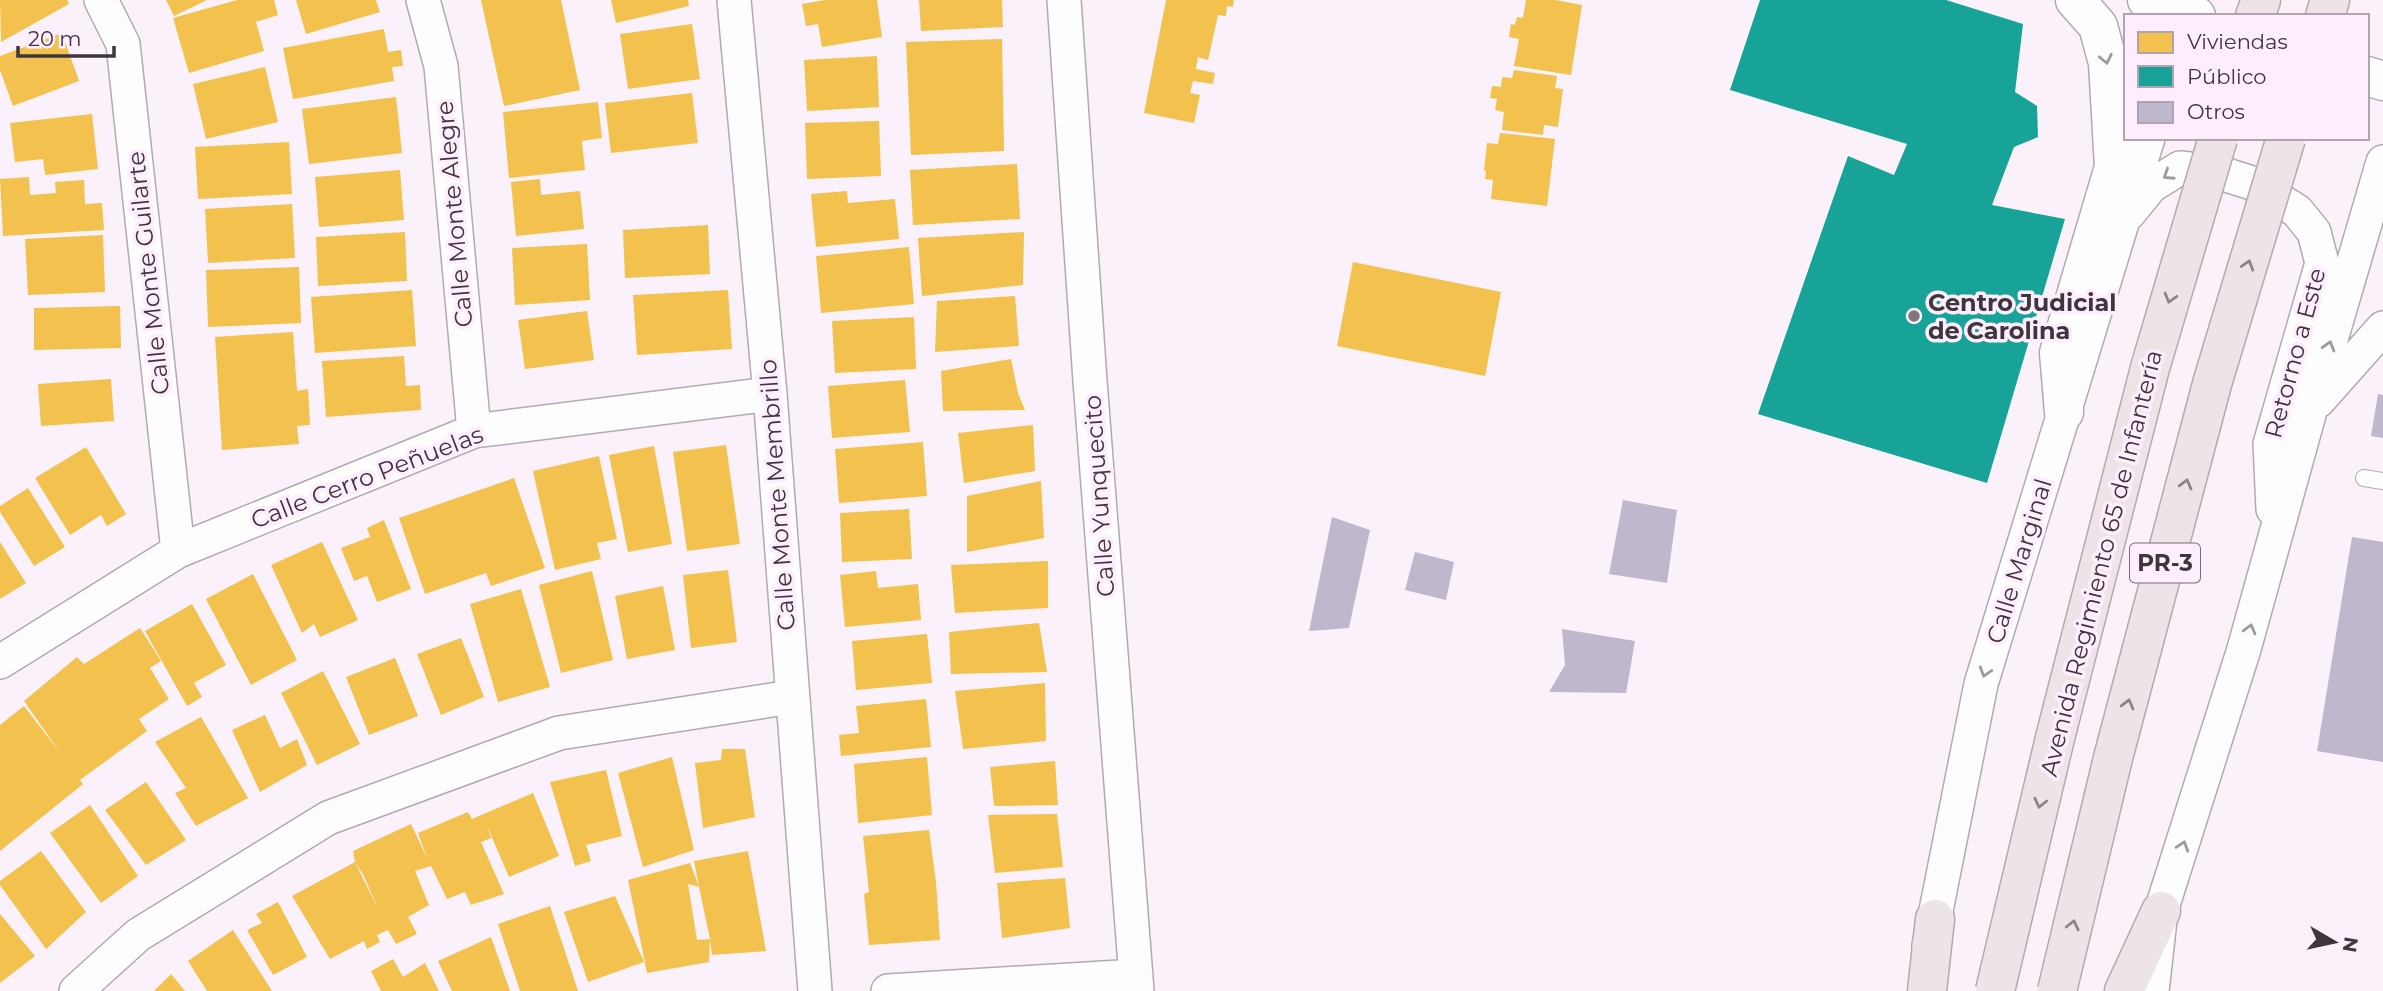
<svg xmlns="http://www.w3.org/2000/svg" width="2383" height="991" font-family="Montserrat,sans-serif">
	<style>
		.homes { fill: #f2c14e; fill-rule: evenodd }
		.public { fill: #17a398 }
		.building { fill: #bfb7cb }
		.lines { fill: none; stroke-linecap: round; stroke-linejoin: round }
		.service-casing { stroke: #b1aab1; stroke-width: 18 }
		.minor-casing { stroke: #b1aab1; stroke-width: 36 }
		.tertiary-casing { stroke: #b1aab1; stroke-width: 41 }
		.primary-casing { stroke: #b8a7ac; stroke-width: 41 }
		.service { stroke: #fefdfe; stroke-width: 16 }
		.minor { stroke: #fefdfe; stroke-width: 33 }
		.tertiary { stroke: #fefdfe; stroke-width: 38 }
		.primary { stroke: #ece4e6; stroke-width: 38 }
		.primary-bridge-casing { stroke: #b8a7ac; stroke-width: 41; stroke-linecap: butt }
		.primary-bridge { stroke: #ece4e6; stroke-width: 38 }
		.oneway { stroke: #9e9a9d }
		.oneway2 { stroke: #8c8488 }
		.poi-dot { fill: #7f777e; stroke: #feedfd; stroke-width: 2.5 }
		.labels { text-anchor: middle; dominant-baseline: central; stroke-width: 7; stroke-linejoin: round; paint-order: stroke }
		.shield { fill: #feedfd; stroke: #776d76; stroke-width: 2 }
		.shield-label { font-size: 23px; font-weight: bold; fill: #3d363c }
		.street-label { font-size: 24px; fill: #3d363c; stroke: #feedfd }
		.poi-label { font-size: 24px; font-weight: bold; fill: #3d363c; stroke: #feedfd; text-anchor: start }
	</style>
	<rect width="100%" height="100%" fill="#faf1fa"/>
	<path class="homes" d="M0 0H67L69 4 1 42Z
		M166 0H207L174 16Z
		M237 0H274L278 15 256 22 264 51 189 73 173 18Z
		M296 0H376L380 12 306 34Z
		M481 0H561L580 90 504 106Z
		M611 0H688L689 6 616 23Z
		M825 0H877L882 37 822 47 818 24 806 26 802 4Z
		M919 0H1002L1003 27 921 31Z
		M1166 0H1234L1233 7 1227 6 1226 16 1218 15 1208 60 1198 57 1196 69 1215 73 1213 84 1193 81 1190 93 1200 95 1194 123 1144 113Z
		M1526 0H1555L1582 5 1571 75 1514 66 1519 39 1509 37 1511 24 1515 25 1517 17 1523 18Z
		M692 24 700 79 628 89 620 34Z
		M384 29 388 52 401 50 403 66 392 67 394 81 293 99 283 48Z
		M62 33 79 81 13 106 0 70V56Z
		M1002 39 1004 151 911 155 906 42Z
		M877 56 879 107 807 111 804 60Z
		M265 67 278 122 206 139 193 84Z
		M1514 70 1557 76 1555 88 1563 89 1558 127 1544 125 1543 135 1502 130 1504 112 1495 110 1497 99 1490 98 1492 86 1501 87 1502 77 1512 78Z
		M692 93 698 143 611 153 605 103Z
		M396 97 402 153 309 164 302 109Z
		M598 102 602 138 582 141 585 170 509 178 503 112Z
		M92 114 98 169 45 175 43 159 15 162 10 123Z
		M879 121 881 176 807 179 805 123Z
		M1500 133 1555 139 1547 206 1491 199 1493 180 1485 179 1486 171H1484L1487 143 1498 144Z
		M289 142 292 194 198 199 195 147Z
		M1017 164 1020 219 913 225 910 170Z
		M400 170 404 220 319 227 315 177Z
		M29 177 30 195 56 193 55 182 84 180 85 204 102 203 104 230 3 236 0 179Z
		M540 179 541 195 580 191 584 229 516 236 511 182Z
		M847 191 848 203 895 199 899 239 816 247 811 194Z
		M292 204 295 258 208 263 205 209Z
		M708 225 710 274 625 278 623 230Z
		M405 232 407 281 318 286 316 237Z
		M1024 232 1023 285 922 296 918 238Z
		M103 235 105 292 28 295 25 239Z
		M587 244 590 300 515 305 512 248Z
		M909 247 914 304 821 313 816 256Z
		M1353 262 1501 292 1485 376 1337 346Z
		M299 267 301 323 208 327 206 270Z
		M412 290 416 346 315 353 311 297Z
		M728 290 732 349 637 355 633 295Z
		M1015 296 1019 346 935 352 937 301Z
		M120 306 121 348 34 350V308Z
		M587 311 594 360 525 369 518 320Z
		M914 317 916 369 835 373 832 321Z
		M293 332 297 391 308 389 310 425 297 426 299 444 222 450 215 337Z
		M404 356 406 386 420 385 421 410 326 417 322 361Z
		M1011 359 1018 393 1025 410 943 411 941 371Z
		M111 379 114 421 41 426 38 384Z
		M905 380 910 432 832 438 828 386Z
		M1033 425 1035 471 964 483 958 433Z
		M923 442 927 496 839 503 835 449Z
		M726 445 740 544 687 551 673 452Z
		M654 446 672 544 628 552 609 455Z
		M86 447 126 514 107 526 101 515 70 535 35 478Z
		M599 456 617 539 597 543 601 559 555 570 533 471Z
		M514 478 545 568 491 586 486 573 425 594 399 518Z
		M1041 481 1044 538 967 552V496Z
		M28 488 65 547 34 566 0 512V506Z
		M909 509 912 559 842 562 840 513Z
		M384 520 411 589 377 602 367 576 354 581 341 548 370 537 367 528Z
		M0 542 26 583 0 599Z
		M322 542 358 620 320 637 314 624 302 633 271 565Z
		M1048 561V608L955 613 951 565Z
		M728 570 737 642 691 648 683 575Z
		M592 571 613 660 561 673 539 585Z
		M876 571 878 588 918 584 921 620 845 627 840 575Z
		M253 574 297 660 251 685 206 599Z
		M663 586 675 650 627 659 615 596Z
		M521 589 550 687 498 702 470 604Z
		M192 604 226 665 194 683 202 697 187 706 145 631Z
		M1039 623 1047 672 951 674 949 632Z
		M140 628 161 661 150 668 169 699 139 719 147 731 80 780 83 784 0 851V725L24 706 61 754 24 701 77 657 84 664Z
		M927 634 932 683 856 690 852 641Z
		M461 638 484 697 441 715 417 654Z
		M395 658 418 716 369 735 346 677Z
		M323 671 360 744 317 765 281 693Z
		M1045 683 1046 741 963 749 955 691Z
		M926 699 931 747 841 756 839 735 859 733 856 706Z
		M265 715 280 748 297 739 307 765 260 792 232 730Z
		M201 717 248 798 196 826 175 793 186 788 155 742Z
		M722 749H745L755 817 703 828 695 763 721 760Z
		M672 757 694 850 643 867 618 773Z
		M927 757 932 815 858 823 854 764Z
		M1055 761 1058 805 994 806 990 767Z
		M606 770 622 836 586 845 591 861 575 866 550 782Z
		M146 782 186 840 146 865 105 810Z
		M533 793 559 856 509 877 487 826 491 838 481 842 504 894 471 905 465 892 447 899 431 866 415 871 429 905 408 917 417 934 396 944 388 930 377 935 380 942 367 949 364 941 330 959 292 896 355 862 378 909 364 876 355 862 353 851 411 824 427 858 418 833 468 812 472 819Z
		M90 805 138 876 101 903 50 833Z
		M1057 814 1063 867 995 873 988 815Z
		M929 830 936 882 940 940 869 945 864 894 869 892 863 836Z
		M41 851 86 912 46 949 0 885V881Z
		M748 851 766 951 712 955 710 939 709 962 647 973 628 880 690 863 699 887 694 861ZM688 884 699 887 710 939 697 940Z
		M1065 878 1070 928 1002 938 997 883Z
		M615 896 644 962 588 982 564 912Z
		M278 902 307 957 273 975 247 930 262 923 256 914Z
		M550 906 578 991H520L498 924Z
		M0 914 35 956 0 983Z
		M233 930 272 991H207L188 961Z
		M491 937 510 991H452L438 961Z
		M393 959 403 977 425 963 439 991H381L371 971Z
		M171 974 185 991H154Z"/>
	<path class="public" d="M1760 0H1946L2023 24 2015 92 2037 106 2038 137 2014 147 1992 205 2065 219 1987 483 1758 414 1848 156 1894 175 1907 144 1730 90Z"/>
	<path class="building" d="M2378 394 2383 395V438L2371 436Z
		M1623 500 1677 510 1667 583 1609 574Z
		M1332 517 1370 530 1349 628 1309 631Z
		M2352 537 2383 542V762L2317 751Z
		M1415 552 1454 562 1446 600 1405 590Z
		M1562 629 1635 641 1626 693 1549 692 1565 665Z"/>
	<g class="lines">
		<defs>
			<path id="service" d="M2364 478 2383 481"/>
			<path id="minor" d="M101 0 123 44 178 551
				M423 0 441 66 474 431
				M734 0 770 394 815 991
				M1064 0 1090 381 1137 991
				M2129 213 2151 186 2180 168 2217 172 2252 183 2297 211 2314 232 2322 263 2270 444 2273 509
				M2318 401 2383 328
				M0 662 178 551 474 431 770 394
				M1929 946 1981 684 2148 138
				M76 991 138 935 328 818 559 733 791 697
				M888 991 1136 976
				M2152 991 2161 911 2244 649 2310 411 2383 162"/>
			<path id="tertiary" d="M2147 0 2196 16
				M2367 76 2383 81
				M2064 412 2059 353 2114 167 2108 63 2098 26 2075 0"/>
			<path id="primary" d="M2255 16 2261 0
				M2325 16 2330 0
				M1927 991 1935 919
				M2124 991 2161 911"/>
		</defs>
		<use href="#service" class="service-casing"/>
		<use href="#minor" class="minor-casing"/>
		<use href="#tertiary" class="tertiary-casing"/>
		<use href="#primary" class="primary-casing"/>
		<use href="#service" class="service"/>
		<use href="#minor" class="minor"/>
		<use href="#tertiary" class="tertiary"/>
		<use href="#primary" class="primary"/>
		<defs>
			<path id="primary-bridge" d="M1995 991 2055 738 2150 368 2218 138
				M2057 991 2113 758 2212 384 2286 138"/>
		</defs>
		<use href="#primary-bridge" class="primary-bridge-casing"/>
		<use href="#primary-bridge" class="primary-bridge"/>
	</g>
	<defs><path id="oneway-chevron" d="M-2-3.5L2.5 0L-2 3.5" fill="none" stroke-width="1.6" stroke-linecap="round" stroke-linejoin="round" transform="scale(1.75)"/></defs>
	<g class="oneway">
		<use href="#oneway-chevron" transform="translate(2106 59) rotate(78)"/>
		<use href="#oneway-chevron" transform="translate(2168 175) rotate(147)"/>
		<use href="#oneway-chevron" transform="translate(2329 346) rotate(-74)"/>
		<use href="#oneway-chevron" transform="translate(2250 629) rotate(-75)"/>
		<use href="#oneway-chevron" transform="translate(1985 672) rotate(107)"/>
		<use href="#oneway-chevron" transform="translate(2183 846) rotate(-72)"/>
	</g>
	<g class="oneway2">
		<use href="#oneway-chevron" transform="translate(2248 265) rotate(-73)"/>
		<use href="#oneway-chevron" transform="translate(2170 298) rotate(106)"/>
		<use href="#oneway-chevron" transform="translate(2186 484) rotate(-75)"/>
		<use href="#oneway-chevron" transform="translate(2128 704) rotate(-75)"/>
		<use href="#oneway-chevron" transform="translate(2040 803) rotate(103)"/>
		<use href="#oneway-chevron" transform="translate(2073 925) rotate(-77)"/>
	</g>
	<circle class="poi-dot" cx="1914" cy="316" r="7"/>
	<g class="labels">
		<rect class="shield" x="2130" y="543.5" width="70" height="39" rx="5"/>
		<g class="shield-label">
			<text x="2165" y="563">PR-3</text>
		</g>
		<g class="street-label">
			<text transform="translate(454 214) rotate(-95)">Calle Monte Alegre</text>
			<text transform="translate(148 273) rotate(-96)">Calle Monte Guilarte</text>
			<text transform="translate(2295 353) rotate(-75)">Retorno a Este</text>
			<text transform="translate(367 477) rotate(-21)">Calle Cerro Peñuelas</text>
			<text transform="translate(777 495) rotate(-94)">Calle Monte Membrillo</text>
			<text transform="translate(1099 496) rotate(-94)">Calle Yunquecito</text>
			<text transform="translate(2019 561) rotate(-73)">Calle Marginal</text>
			<text transform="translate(2101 563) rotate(-76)">Avenida Regimiento 65 de Infantería</text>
		</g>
		<g class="poi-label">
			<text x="1928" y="302">Centro Judicial<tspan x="1928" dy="28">de Carolina</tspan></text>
		</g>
	</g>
	<rect x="2124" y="14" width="245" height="126" fill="#feedfd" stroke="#b1a4b0" stroke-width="2"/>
	<rect x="2138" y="32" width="35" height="21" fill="#f2c14e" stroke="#b1a4b0" stroke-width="2"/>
	<text x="2187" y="49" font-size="21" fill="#3d363c">Viviendas</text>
	<rect x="2138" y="66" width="35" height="21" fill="#17a398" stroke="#b1a4b0" stroke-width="2"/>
	<text x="2187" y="84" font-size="21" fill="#3d363c">Público</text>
	<rect x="2138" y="102" width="35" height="21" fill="#bfb7cb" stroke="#b1a4b0" stroke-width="2"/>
	<text x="2187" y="119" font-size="21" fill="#3d363c">Otros</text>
	<g transform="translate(2334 942) rotate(99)" stroke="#feedfd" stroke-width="5" paint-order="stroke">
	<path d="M0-5L12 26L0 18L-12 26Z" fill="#3d363c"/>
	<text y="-10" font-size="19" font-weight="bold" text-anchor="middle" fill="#3d363c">N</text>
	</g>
	<path d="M18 46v10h96v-10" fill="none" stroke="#3d363c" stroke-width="3.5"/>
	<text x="28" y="46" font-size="21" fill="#3d363c" stroke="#feedfd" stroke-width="5" paint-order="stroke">20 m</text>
</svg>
